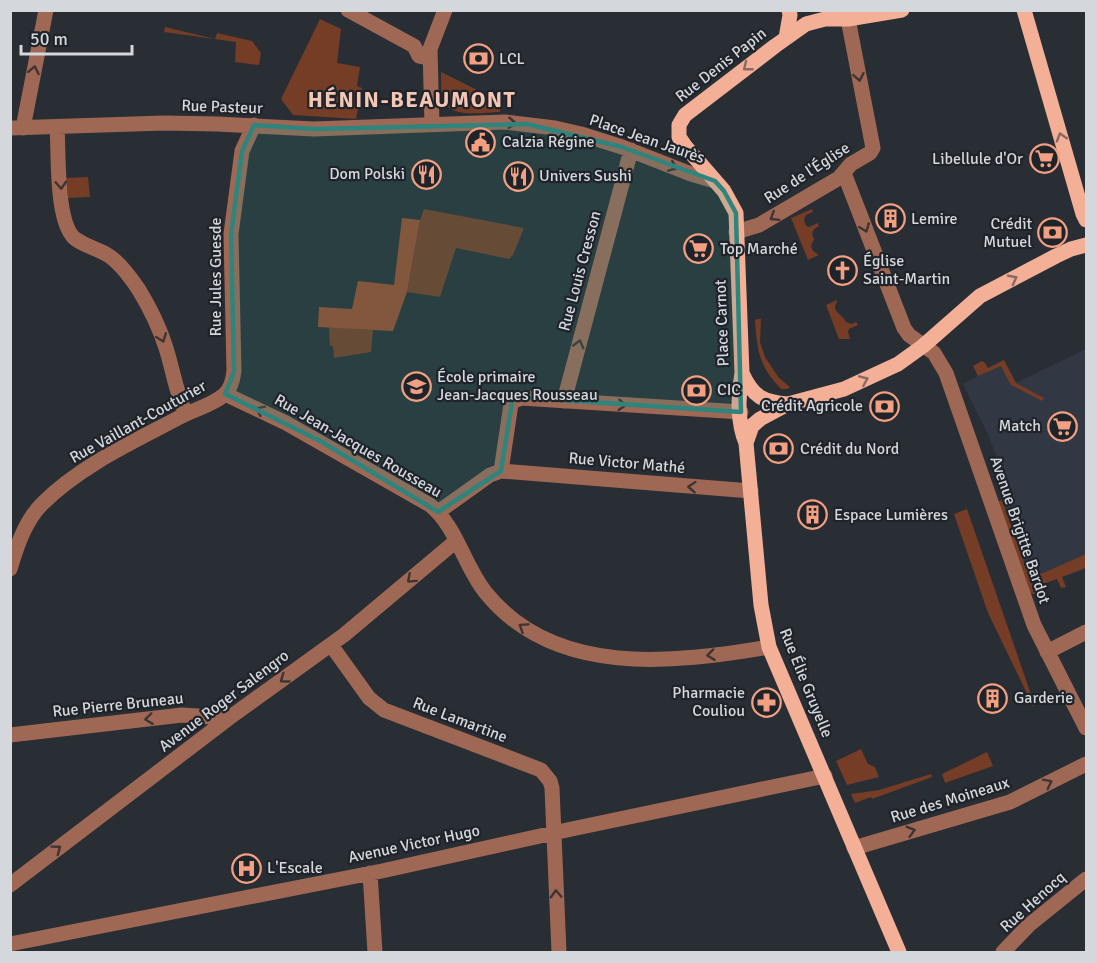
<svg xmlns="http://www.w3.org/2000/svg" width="1097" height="963" font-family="Signika,sans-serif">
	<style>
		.built { fill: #313844 }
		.green { fill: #753c26 }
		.forest { fill: #994c2e }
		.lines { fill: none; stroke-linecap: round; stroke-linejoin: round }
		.minor { stroke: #9f6854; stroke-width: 15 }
		.major { stroke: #f4b097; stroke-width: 15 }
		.oneway { stroke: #8a6a60 }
		.oneway2 { stroke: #3f3434 }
		.marked { fill: #2d857e; fill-opacity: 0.2; stroke: #2d857e; stroke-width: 4.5; stroke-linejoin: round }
		.labels { text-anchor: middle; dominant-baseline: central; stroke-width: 4.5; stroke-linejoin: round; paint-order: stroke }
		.poi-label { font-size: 16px; fill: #d4d7dc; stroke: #1f232a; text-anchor: start }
		.street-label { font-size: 16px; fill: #d4d7dc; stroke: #1f232a }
		.district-label { font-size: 22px; font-weight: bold; letter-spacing: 1.5px; fill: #f6c6b4; stroke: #1f232a }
	</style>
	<rect width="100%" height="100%" fill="#292d34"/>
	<path class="built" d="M1086 349V554L1041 575 1027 571 997 484 1006 480 987 432 963 384 978 376 973 366 982 361 985 363 988 368 1004 360 1016 383Z"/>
	<path class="green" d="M320 19 341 29 337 63 360 67 357 86 362 88 356 119 293 115 281 99Z
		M165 27 215 39 217 33 252 41 261 53 259 65 235 62 236 42 164 32Z
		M441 72 485 94 501 96 500 112C483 112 448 120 442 97 441 90 441 80 441 72Z
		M88 177 90 197 68 198 66 178Z
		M424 209 524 228 513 255 509 259 456 248 440 297 407 292 420 220Z
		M812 209 813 212 806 215 804 219 806 226 809 227 818 223 819 226 814 229 812 234 814 239 811 246 813 251 819 255 808 260 791 218Z
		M837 300C837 303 835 305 835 307 835 313 844 316 846 322L852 324 856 322 858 325 849 329 848 332 850 339H839L826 305Z
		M757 319H761L760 342 765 357 779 378 790 387 787 389H781C759 366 757 351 755 320Z
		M329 327 373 330 371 352 334 358 333 346H330Z
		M1004 360 1016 383 1044 398 1042 401 1011 385 1001 366 978 376 973 366 982 361 985 363 988 368Z
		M1002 500 1027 571 1037 567 1041 574 1086 554V568L1062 577 1066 587 1061 588 1057 579 1037 586 1040 596 1030 593 997 502Z
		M967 509 1035 706H1033L988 613 954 514Z
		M861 749 868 764 875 767 879 777 847 785 836 761Z
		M987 752 993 766 945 783 942 774Z
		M931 774 932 777 872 799 871 797 855 803 851 794 879 790Z"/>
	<path class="forest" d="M402 218 420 220 407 292 393 331 318 327 319 307 352 309 358 281 394 285Z"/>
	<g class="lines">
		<path class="minor" d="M348 10 414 46 419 56 430 58
			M432 124 430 49 445 10
			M57 127C59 152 55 227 77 240 86 246 97 249 106 254 119 261 131 278 139 290 150 308 160 329 166 348 173 370 176 393 186 414
			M10 128 164 123 217 124 314 129 505 122 555 128 581 134 622 147 691 174 715 181
			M23 128 46 10
			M844 173 904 328 909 335 934 353 946 373 1034 625 1086 728
			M736 232 759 225 839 178 851 164 870 153 873 148 848 19
			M225 394 286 423 430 505C457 527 464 566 486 593 555 678 674 663 769 647
			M564 401 631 150
			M501 471 511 404 514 401 521 398 741 412
			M438 512 490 475 501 471 751 491
			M10 569C17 546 25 521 42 504 81 465 135 441 182 416 196 409 212 405 224 395 231 389 233 380 234 371L231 234 242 151 254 125
			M331 645 369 698 384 710 541 770 550 781 552 788 559 952
			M1047 652 1086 632
			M10 735 182 715 229 718
			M854 848 1010 802 1086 764
			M370 873 375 952
			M10 885 229 718 344 635 456 541
			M10 944 382 871 567 830 825 776
			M1003 952 1029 925 1086 879"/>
		<path class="major" d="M1024 10 1083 214 1086 220
			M786 38 790 15 789 10
			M742 373C753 397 763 402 788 404
			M746 443 752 426 760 419 788 404 844 389 898 364 923 346 980 296 1056 256 1071 249 1086 245
			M899 952 769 647 761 605 746 443C737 422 738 394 742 373L736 213 724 191 685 146 679 137V125L685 115 775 46 806 24 825 19H848L902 10"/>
	</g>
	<defs><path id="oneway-chevron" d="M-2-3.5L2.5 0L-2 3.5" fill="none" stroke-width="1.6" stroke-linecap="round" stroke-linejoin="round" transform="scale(1.5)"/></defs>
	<g class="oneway">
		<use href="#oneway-chevron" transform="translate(747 67) rotate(142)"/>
		<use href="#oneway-chevron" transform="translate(1061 137) rotate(-107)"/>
		<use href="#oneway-chevron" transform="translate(1013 279) rotate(-28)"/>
		<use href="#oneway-chevron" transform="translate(864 380) rotate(-23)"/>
	</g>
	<g class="oneway2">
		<use href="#oneway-chevron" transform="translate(34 70) rotate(-79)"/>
		<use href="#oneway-chevron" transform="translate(859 77) rotate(79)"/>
		<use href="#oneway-chevron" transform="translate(512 123) rotate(4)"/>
		<use href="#oneway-chevron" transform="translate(673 167) rotate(22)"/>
		<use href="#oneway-chevron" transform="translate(61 185) rotate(87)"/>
		<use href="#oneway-chevron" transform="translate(774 217) rotate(148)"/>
		<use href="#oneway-chevron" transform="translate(865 228) rotate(69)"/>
		<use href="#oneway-chevron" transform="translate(162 338) rotate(69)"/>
		<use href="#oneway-chevron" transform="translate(579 344) rotate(-75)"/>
		<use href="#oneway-chevron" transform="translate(622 405) rotate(4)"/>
		<use href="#oneway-chevron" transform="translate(260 410) rotate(-154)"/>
		<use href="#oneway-chevron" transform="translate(692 487) rotate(-176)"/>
		<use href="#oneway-chevron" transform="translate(411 579) rotate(138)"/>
		<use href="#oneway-chevron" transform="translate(523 627) rotate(-146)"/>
		<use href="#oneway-chevron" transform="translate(711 655) rotate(173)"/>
		<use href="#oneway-chevron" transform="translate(284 679) rotate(144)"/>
		<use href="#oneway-chevron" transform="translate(149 719) rotate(173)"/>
		<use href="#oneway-chevron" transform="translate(1048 783) rotate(-27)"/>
		<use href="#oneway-chevron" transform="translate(911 831) rotate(-16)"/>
		<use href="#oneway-chevron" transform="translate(57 849) rotate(-37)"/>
		<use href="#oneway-chevron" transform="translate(556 894) rotate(-92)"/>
	</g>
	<path class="marked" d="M527 124 622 147 715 181 724 191 736 213 741 412 513 397 501 471 438 512 320 441 225 394 234 371 231 234 242 151 254 125 314 129Z"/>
	<defs>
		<symbol id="bank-ring" viewBox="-11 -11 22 22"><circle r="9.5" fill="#1f232a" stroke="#f2a081" stroke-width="1.5"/><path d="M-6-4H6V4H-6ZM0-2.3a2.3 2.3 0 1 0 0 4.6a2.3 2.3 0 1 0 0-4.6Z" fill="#f2a081"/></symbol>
		<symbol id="civic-ring" viewBox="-11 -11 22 22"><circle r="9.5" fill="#1f232a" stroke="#f2a081" stroke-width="1.5"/><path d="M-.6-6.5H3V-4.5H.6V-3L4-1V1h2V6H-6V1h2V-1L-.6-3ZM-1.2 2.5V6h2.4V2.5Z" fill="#f2a081"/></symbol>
		<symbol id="supermarket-ring" viewBox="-11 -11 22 22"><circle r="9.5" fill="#1f232a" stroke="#f2a081" stroke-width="1.5"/><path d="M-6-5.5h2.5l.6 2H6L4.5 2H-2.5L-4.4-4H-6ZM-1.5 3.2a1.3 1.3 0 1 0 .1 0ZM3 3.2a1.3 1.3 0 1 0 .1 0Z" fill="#f2a081"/></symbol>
		<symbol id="restaurant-ring" viewBox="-11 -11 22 22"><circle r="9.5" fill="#1f232a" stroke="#f2a081" stroke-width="1.5"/><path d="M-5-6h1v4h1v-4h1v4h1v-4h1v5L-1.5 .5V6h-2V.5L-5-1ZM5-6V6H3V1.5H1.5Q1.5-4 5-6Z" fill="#f2a081"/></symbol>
		<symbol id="building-ring" viewBox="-11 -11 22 22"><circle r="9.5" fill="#1f232a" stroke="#f2a081" stroke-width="1.5"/><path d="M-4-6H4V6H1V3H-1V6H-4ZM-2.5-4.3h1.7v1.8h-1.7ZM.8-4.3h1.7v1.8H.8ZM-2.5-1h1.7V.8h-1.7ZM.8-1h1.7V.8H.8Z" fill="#f2a081"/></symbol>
		<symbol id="church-ring" viewBox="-11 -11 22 22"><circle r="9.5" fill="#1f232a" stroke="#f2a081" stroke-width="1.5"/><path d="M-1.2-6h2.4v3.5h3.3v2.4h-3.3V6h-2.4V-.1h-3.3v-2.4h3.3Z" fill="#f2a081"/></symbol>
		<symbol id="school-ring" viewBox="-11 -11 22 22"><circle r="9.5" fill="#1f232a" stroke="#f2a081" stroke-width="1.5"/><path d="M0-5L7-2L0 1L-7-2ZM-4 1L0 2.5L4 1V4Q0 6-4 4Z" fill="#f2a081"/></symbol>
		<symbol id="pharmacy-ring" viewBox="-11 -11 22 22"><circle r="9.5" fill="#1f232a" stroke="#f2a081" stroke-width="1.5"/><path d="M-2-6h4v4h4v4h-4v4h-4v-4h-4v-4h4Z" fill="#f2a081"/></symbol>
		<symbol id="hospital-ring" viewBox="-11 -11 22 22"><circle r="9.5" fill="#1f232a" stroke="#f2a081" stroke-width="1.5"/><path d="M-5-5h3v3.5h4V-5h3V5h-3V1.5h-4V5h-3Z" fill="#f2a081"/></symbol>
	</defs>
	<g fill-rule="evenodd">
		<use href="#bank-ring" x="462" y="42" width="33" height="33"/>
		<use href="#civic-ring" x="464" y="126" width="33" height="33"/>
		<use href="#supermarket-ring" x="1028" y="142" width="33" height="33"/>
		<use href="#restaurant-ring" x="410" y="158" width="33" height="33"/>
		<use href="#restaurant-ring" x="502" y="160" width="33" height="33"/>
		<use href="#building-ring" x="874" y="202" width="33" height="33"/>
		<use href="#bank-ring" x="1036" y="216" width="33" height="33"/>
		<use href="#supermarket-ring" x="682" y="232" width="33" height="33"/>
		<use href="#church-ring" x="826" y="254" width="33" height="33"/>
		<use href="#school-ring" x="400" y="370" width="33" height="33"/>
		<use href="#bank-ring" x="680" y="374" width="33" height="33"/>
		<use href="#bank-ring" x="868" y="390" width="33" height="33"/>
		<use href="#supermarket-ring" x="1046" y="410" width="33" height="33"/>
		<use href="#bank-ring" x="762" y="432" width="33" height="33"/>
		<use href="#building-ring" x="796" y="498" width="33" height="33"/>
		<use href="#building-ring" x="976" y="682" width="33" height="33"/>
		<use href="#pharmacy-ring" x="750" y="686" width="33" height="33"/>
		<use href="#hospital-ring" x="230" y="852" width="33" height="33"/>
	</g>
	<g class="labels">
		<g class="poi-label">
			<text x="499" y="59">LCL</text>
			<text x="502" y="142">Calzia Régine</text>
			<text x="1023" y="159" text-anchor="end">Libellule d'Or</text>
			<text x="405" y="174" text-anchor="end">Dom Polski</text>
			<text x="539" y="176">Univers Sushi</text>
			<text x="911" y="219">Lemire</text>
			<text x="1032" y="224" text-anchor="end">Crédit<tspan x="1032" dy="18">Mutuel</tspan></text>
			<text x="720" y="249">Top Marché</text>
			<text x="863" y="261">Église<tspan x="863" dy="18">Saint-Martin</tspan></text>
			<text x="437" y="377">École primaire<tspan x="437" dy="18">Jean-Jacques Rousseau</tspan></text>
			<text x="717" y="390">CIC</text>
			<text x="863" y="406" text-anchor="end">Crédit Agricole</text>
			<text x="1041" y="426" text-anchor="end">Match</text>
			<text x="800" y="449">Crédit du Nord</text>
			<text x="834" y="515">Espace Lumières</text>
			<text x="745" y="693" text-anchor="end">Pharmacie<tspan x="745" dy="18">Couliou</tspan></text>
			<text x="1014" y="698">Garderie</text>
			<text x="267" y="868">L'Escale</text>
		</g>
		<g class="street-label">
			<text transform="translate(721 65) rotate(-38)">Rue Denis Papin</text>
			<text transform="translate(222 107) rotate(2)">Rue Pasteur</text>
			<text transform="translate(647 139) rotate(19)">Place Jean Jaurès</text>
			<text transform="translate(807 173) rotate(-33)">Rue de l'Église</text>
			<text transform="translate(580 271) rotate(-75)">Rue Louis Cresson</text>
			<text transform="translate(216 277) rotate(-90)">Rue Jules Guesde</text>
			<text transform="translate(722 323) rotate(-92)">Place Carnot</text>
			<text transform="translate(138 422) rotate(-29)">Rue Vaillant-Couturier</text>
			<text transform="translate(358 446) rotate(30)">Rue Jean-Jacques Rousseau</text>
			<text transform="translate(627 463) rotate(5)">Rue Victor Mathé</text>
			<text transform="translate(1020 530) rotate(71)">Avenue Brigitte Bardot</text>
			<text transform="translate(806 683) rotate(68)">Rue Élie Gruyelle</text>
			<text transform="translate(224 701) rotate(-37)">Avenue Roger Salengro</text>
			<text transform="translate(118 705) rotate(-6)">Rue Pierre Bruneau</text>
			<text transform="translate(460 720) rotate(21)">Rue Lamartine</text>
			<text transform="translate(950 800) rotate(-17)">Rue des Moineaux</text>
			<text transform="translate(414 844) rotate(-12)">Avenue Victor Hugo</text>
			<text transform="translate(1033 902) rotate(-42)">Rue Henocq</text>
		</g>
		<g class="district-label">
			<text x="412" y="99">HÉNIN-BEAUMONT</text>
		</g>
	</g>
	<rect width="1097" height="963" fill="none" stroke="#d4d7dc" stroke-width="24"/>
	<path d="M21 45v9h111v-9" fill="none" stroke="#d4d7dc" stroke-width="3"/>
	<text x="30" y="45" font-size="18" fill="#d4d7dc" stroke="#1f232a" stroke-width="4.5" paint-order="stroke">50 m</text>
</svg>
